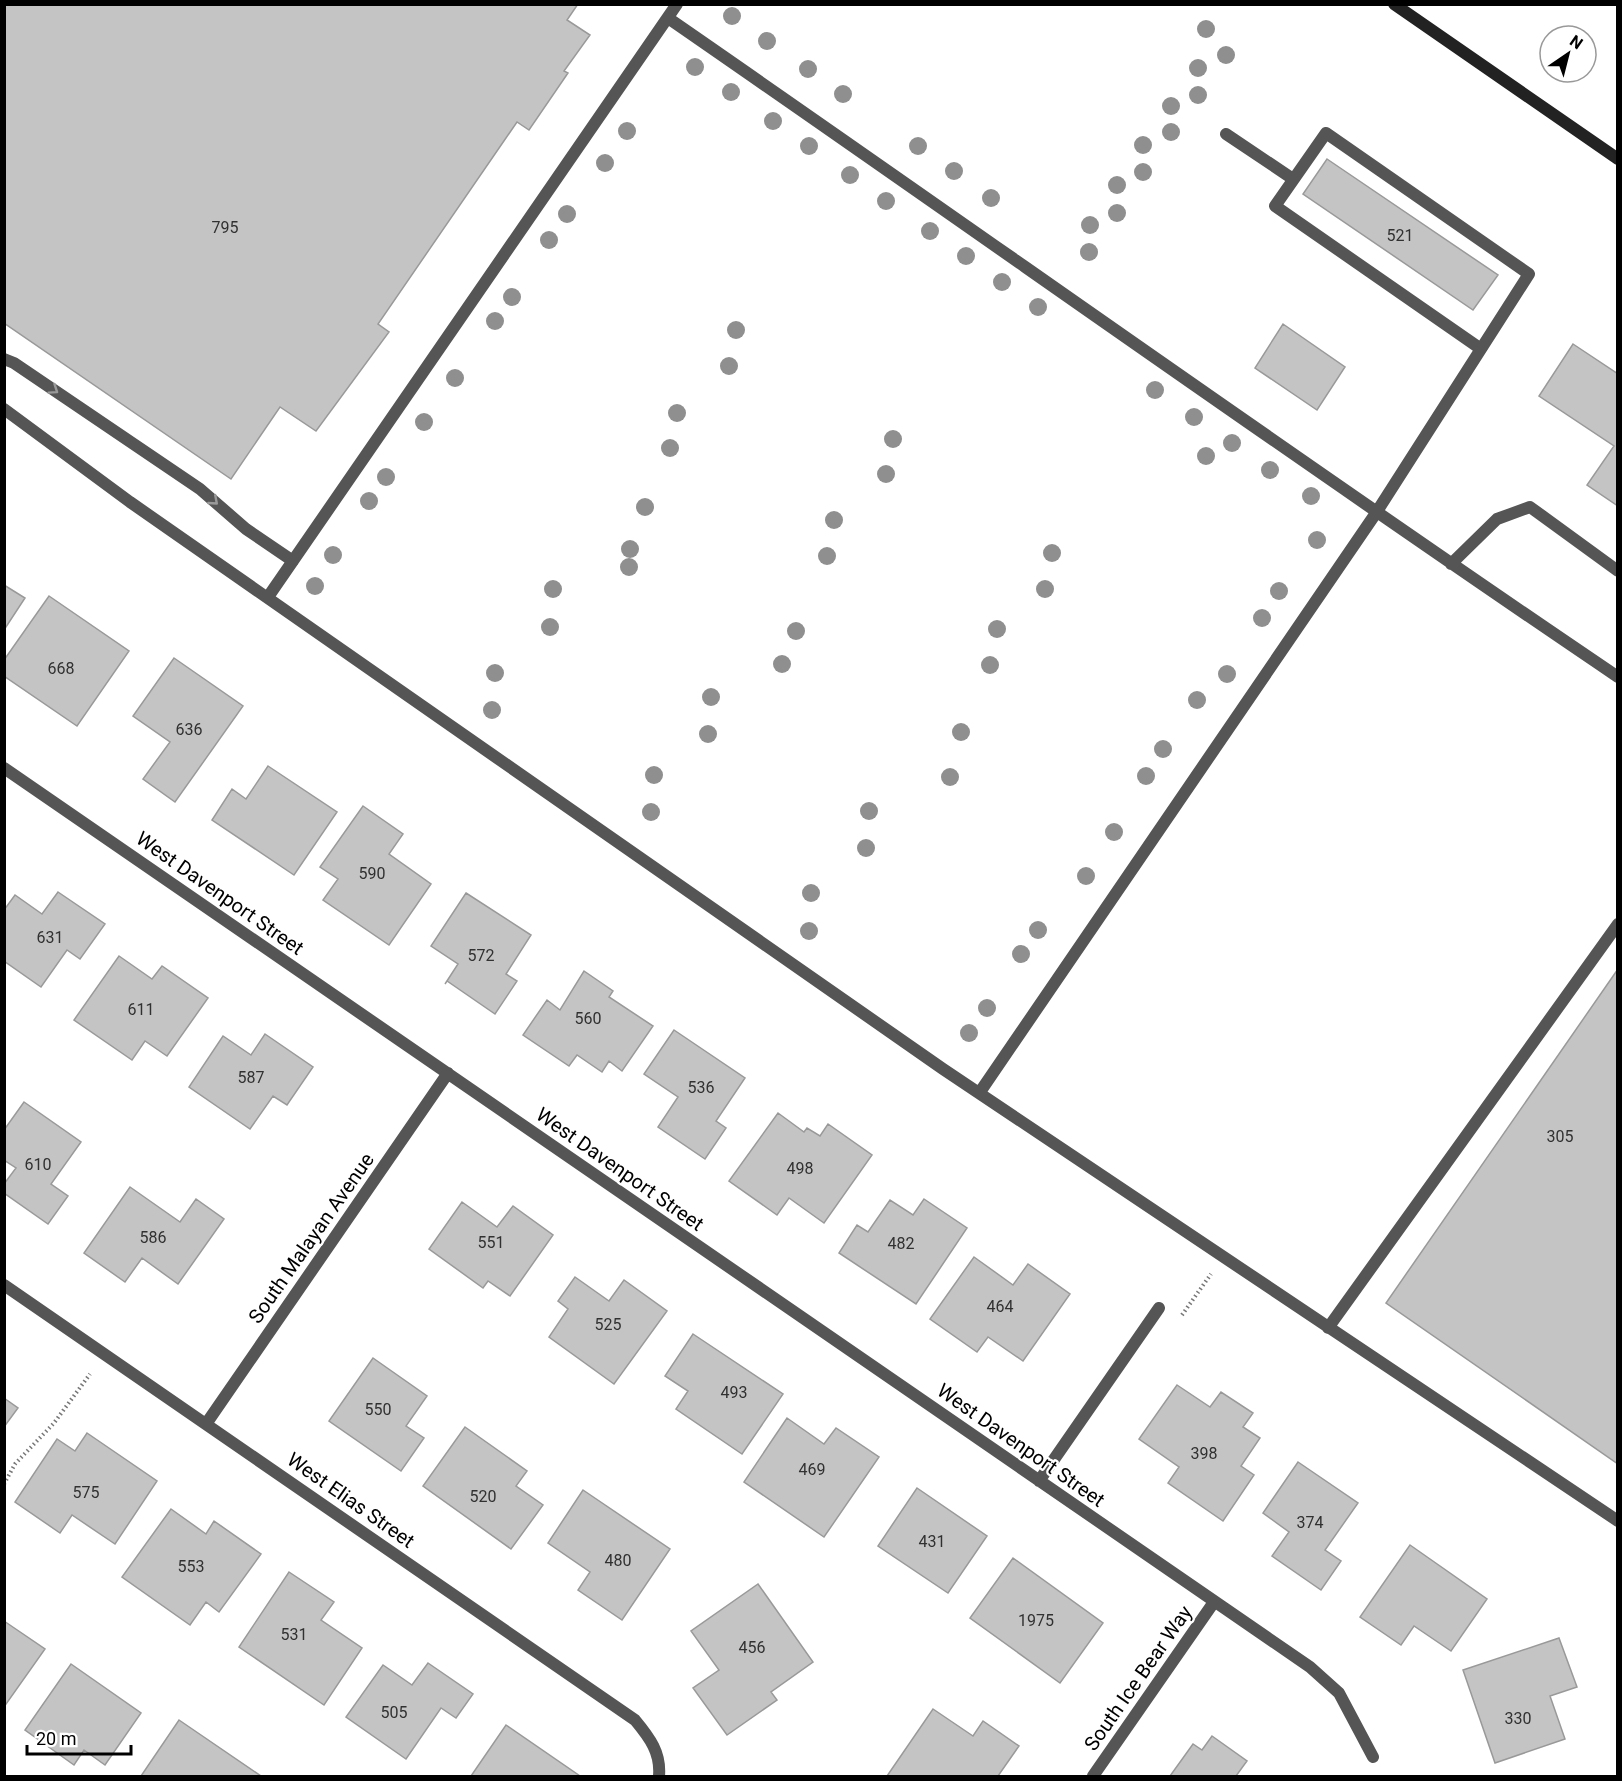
<svg xmlns="http://www.w3.org/2000/svg" width="1622" height="1781" font-family="Roboto,sans-serif">
	<style>
		.building { fill: #c4c4c4; stroke: #999; stroke-width: 1.5 }
		.lines { fill: none; stroke-linecap: round; stroke-linejoin: round }
		.path { stroke: #777; stroke-width: 4; stroke-dasharray: 1.5 3; stroke-linecap: butt }
		.lane { stroke: #555; stroke-width: 12 }
		.street { stroke: #555; stroke-width: 12 }
		.secondary { stroke: #222; stroke-width: 12 }
		.tree { fill: #8f8f8f }
		.oneway { stroke: #999 }
		.labels { text-anchor: middle; dominant-baseline: central; stroke-width: 4.5; stroke-linejoin: round; paint-order: stroke }
		.number-label { font-size: 16px; fill: #313131 }
		.street-label { font-size: 20px; fill: #000; stroke: #fff }
	</style>
	<rect width="100%" height="100%" fill="#fff"/>
	<path class="building" d="M4 4H578L567 20 590 35 564 71 568 73 529 130 517 122 378 324 389 332 316 431 280 407 231 479 4 323Z
		M1327 159 1498 275 1473 310 1303 194Z
		M1283 324 1345 367 1317 410 1255 368Z
		M1573 344 1618 374V506L1587 485 1614 446 1539 396Z
		M4 585 25 598 4 630Z
		M49 596 129 651 77 726 4 676V660Z
		M174 658 243 706 175 802 143 779 170 742 133 716Z
		M268 766 337 812 294 875 212 820 232 789 246 799Z
		M363 806 403 834 389 854 431 884 389 945 323 900 338 879 320 867Z
		M58 892 105 924 80 959 67 950 41 987 4 961V910L15 895 42 914Z
		M466 893 531 935 506 974 517 981 495 1014 447 981 445 984 458 964 431 946Z
		M119 956 152 979 162 966 208 998 167 1056 145 1041 132 1060 74 1020Z
		M1618 969V1464L1386 1303Z
		M584 971 613 991 609 997 653 1026 622 1071 609 1061 602 1072 577 1055 569 1066 523 1035 547 1000 560 1010Z
		M674 1030 745 1078 716 1121 726 1128 705 1159 658 1127 678 1097 644 1074Z
		M265 1034 313 1067 287 1105 273 1096 250 1129 189 1087 223 1036 251 1055Z
		M24 1102 81 1142 51 1184 68 1196 48 1224 4 1193V1184L16 1168 4 1160V1130Z
		M778 1113 804 1132 807 1128 820 1136 828 1124 872 1155 824 1223 789 1198 777 1215 729 1181Z
		M130 1187 180 1222 196 1199 224 1219 178 1284 142 1258 125 1282 84 1253Z
		M924 1199 967 1228 916 1304 839 1253 857 1225 868 1232 890 1200 913 1215Z
		M462 1202 497 1227 513 1206 553 1235 510 1296 488 1281 483 1288 429 1249Z
		M974 1257 1013 1285 1028 1264 1070 1294 1023 1361 988 1337 977 1352 930 1319Z
		M575 1277 609 1301 624 1280 667 1311 614 1384 549 1337 568 1309 558 1301Z
		M693 1334 783 1394 742 1454 676 1409 688 1391 665 1376Z
		M373 1358 427 1396 406 1426 424 1438 401 1471 329 1421Z
		M1177 1385 1210 1407 1221 1392 1253 1413 1243 1427 1260 1438 1241 1466 1254 1475 1223 1521 1168 1483 1179 1467 1139 1439Z
		M4 1398 18 1408 4 1427Z
		M787 1418 824 1444 836 1428 879 1457 824 1537 744 1482Z
		M465 1427 527 1471 516 1486 543 1505 511 1549 423 1486Z
		M87 1433 157 1481 115 1544 72 1515 60 1533 15 1502 57 1439 75 1451Z
		M1298 1462 1358 1503 1325 1550 1341 1561 1321 1590 1272 1556 1289 1532 1263 1513Z
		M917 1488 987 1536 948 1593 878 1546Z
		M583 1490 670 1549 622 1620 578 1590 590 1572 548 1543Z
		M171 1509 206 1534 214 1521 261 1554 219 1612 206 1602 190 1625 122 1577Z
		M1410 1545 1487 1599 1451 1651 1414 1626 1401 1645 1360 1617Z
		M1013 1558 1103 1623 1060 1683 970 1618Z
		M289 1572 334 1602 321 1620 362 1648 324 1705 239 1647Z
		M758 1584 813 1662 771 1692 777 1700 727 1735 693 1688 719 1670 691 1631Z
		M4 1621 45 1649 4 1707Z
		M1559 1638 1577 1687 1550 1696 1565 1739 1495 1763 1463 1670Z
		M428 1663 473 1694 456 1718 441 1708 406 1759 346 1717 383 1665 412 1685Z
		M71 1664 141 1713 105 1765 84 1750 74 1765 25 1730Z
		M933 1709 973 1736 983 1721 1019 1746 998 1776H887Z
		M179 1720 261 1776H141Z
		M506 1725 580 1776H471Z
		M1212 1736 1247 1761 1236 1776H1170L1193 1744 1202 1750Z"/>
	<g class="lines">
		<path class="path" d="M1182 1315 1211 1274
			M4 1484 15 1464 54 1423 90 1374"/>
		<path class="lane" d="M668 18C985 237 1298 461 1618 677
			M1226 134 1293 179
			M4 359 14 363 200 489 246 529 293 561
			M4 409 130 502 943 1069 1618 1521
			M1451 564 1497 519 1530 507 1618 571
			M268 597 677 4
			M980 1092 1376 513 1529 274 1326 133 1275 206 1481 349
			M1328 1328 1618 924"/>
		<path class="street" d="M4 768 1310 1667 1339 1693 1373 1757
			M4 1285 635 1720C650 1738 661 1753 659 1776
			M206 1424 448 1073
			M1039 1481 1159 1308
			M1093 1776 1214 1602"/>
		<path class="secondary" d="M1394 4 1618 159"/>
	</g>
	<g class="tree">
		<circle cx="732" cy="16" r="9"/>
		<circle cx="1206" cy="29" r="9"/>
		<circle cx="767" cy="41" r="9"/>
		<circle cx="1226" cy="55" r="9"/>
		<circle cx="695" cy="67" r="9"/>
		<circle cx="1198" cy="68" r="9"/>
		<circle cx="808" cy="69" r="9"/>
		<circle cx="731" cy="92" r="9"/>
		<circle cx="843" cy="94" r="9"/>
		<circle cx="1198" cy="95" r="9"/>
		<circle cx="1171" cy="106" r="9"/>
		<circle cx="773" cy="121" r="9"/>
		<circle cx="627" cy="131" r="9"/>
		<circle cx="1171" cy="132" r="9"/>
		<circle cx="1143" cy="145" r="9"/>
		<circle cx="809" cy="146" r="9"/>
		<circle cx="918" cy="146" r="9"/>
		<circle cx="605" cy="163" r="9"/>
		<circle cx="954" cy="171" r="9"/>
		<circle cx="1143" cy="172" r="9"/>
		<circle cx="850" cy="175" r="9"/>
		<circle cx="1117" cy="185" r="9"/>
		<circle cx="991" cy="198" r="9"/>
		<circle cx="886" cy="201" r="9"/>
		<circle cx="1117" cy="213" r="9"/>
		<circle cx="567" cy="214" r="9"/>
		<circle cx="1090" cy="225" r="9"/>
		<circle cx="930" cy="231" r="9"/>
		<circle cx="549" cy="240" r="9"/>
		<circle cx="1089" cy="252" r="9"/>
		<circle cx="966" cy="256" r="9"/>
		<circle cx="1002" cy="282" r="9"/>
		<circle cx="512" cy="297" r="9"/>
		<circle cx="1038" cy="307" r="9"/>
		<circle cx="495" cy="321" r="9"/>
		<circle cx="736" cy="330" r="9"/>
		<circle cx="729" cy="366" r="9"/>
		<circle cx="455" cy="378" r="9"/>
		<circle cx="1155" cy="390" r="9"/>
		<circle cx="677" cy="413" r="9"/>
		<circle cx="1194" cy="417" r="9"/>
		<circle cx="424" cy="422" r="9"/>
		<circle cx="893" cy="439" r="9"/>
		<circle cx="1232" cy="443" r="9"/>
		<circle cx="670" cy="448" r="9"/>
		<circle cx="1206" cy="456" r="9"/>
		<circle cx="1270" cy="470" r="9"/>
		<circle cx="886" cy="474" r="9"/>
		<circle cx="386" cy="477" r="9"/>
		<circle cx="1311" cy="496" r="9"/>
		<circle cx="369" cy="501" r="9"/>
		<circle cx="645" cy="507" r="9"/>
		<circle cx="834" cy="520" r="9"/>
		<circle cx="1317" cy="540" r="9"/>
		<circle cx="630" cy="549" r="9"/>
		<circle cx="1052" cy="553" r="9"/>
		<circle cx="333" cy="555" r="9"/>
		<circle cx="827" cy="556" r="9"/>
		<circle cx="629" cy="567" r="9"/>
		<circle cx="315" cy="586" r="9"/>
		<circle cx="553" cy="589" r="9"/>
		<circle cx="1045" cy="589" r="9"/>
		<circle cx="1279" cy="591" r="9"/>
		<circle cx="1262" cy="618" r="9"/>
		<circle cx="550" cy="627" r="9"/>
		<circle cx="997" cy="629" r="9"/>
		<circle cx="796" cy="631" r="9"/>
		<circle cx="782" cy="664" r="9"/>
		<circle cx="990" cy="665" r="9"/>
		<circle cx="495" cy="673" r="9"/>
		<circle cx="1227" cy="674" r="9"/>
		<circle cx="711" cy="697" r="9"/>
		<circle cx="1197" cy="700" r="9"/>
		<circle cx="492" cy="710" r="9"/>
		<circle cx="961" cy="732" r="9"/>
		<circle cx="708" cy="734" r="9"/>
		<circle cx="1163" cy="749" r="9"/>
		<circle cx="654" cy="775" r="9"/>
		<circle cx="1146" cy="776" r="9"/>
		<circle cx="950" cy="777" r="9"/>
		<circle cx="869" cy="811" r="9"/>
		<circle cx="651" cy="812" r="9"/>
		<circle cx="1114" cy="832" r="9"/>
		<circle cx="866" cy="848" r="9"/>
		<circle cx="1086" cy="876" r="9"/>
		<circle cx="811" cy="893" r="9"/>
		<circle cx="1038" cy="930" r="9"/>
		<circle cx="809" cy="931" r="9"/>
		<circle cx="1021" cy="954" r="9"/>
		<circle cx="987" cy="1008" r="9"/>
		<circle cx="969" cy="1033" r="9"/>
	</g>
	<defs><path id="oneway-chevron" d="M-2-3.5L2.5 0L-2 3.5" fill="none" stroke-width="1.6" stroke-linecap="round" stroke-linejoin="round" transform="scale(1.5)"/></defs>
	<g class="oneway">
		<use href="#oneway-chevron" transform="translate(54 390) rotate(34)"/>
		<use href="#oneway-chevron" transform="translate(214 501) rotate(41)"/>
	</g>
	<g class="labels">
		<g class="number-label">
			<text x="225" y="227">795</text>
			<text x="1400" y="235">521</text>
			<text x="61" y="668">668</text>
			<text x="189" y="729">636</text>
			<text x="372" y="873">590</text>
			<text x="50" y="937">631</text>
			<text x="481" y="955">572</text>
			<text x="141" y="1009">611</text>
			<text x="588" y="1018">560</text>
			<text x="251" y="1077">587</text>
			<text x="701" y="1087">536</text>
			<text x="1560" y="1136">305</text>
			<text x="38" y="1164">610</text>
			<text x="800" y="1168">498</text>
			<text x="153" y="1237">586</text>
			<text x="491" y="1242">551</text>
			<text x="901" y="1243">482</text>
			<text x="1000" y="1306">464</text>
			<text x="608" y="1324">525</text>
			<text x="734" y="1392">493</text>
			<text x="378" y="1409">550</text>
			<text x="1204" y="1453">398</text>
			<text x="812" y="1469">469</text>
			<text x="86" y="1492">575</text>
			<text x="483" y="1496">520</text>
			<text x="1310" y="1522">374</text>
			<text x="932" y="1541">431</text>
			<text x="618" y="1560">480</text>
			<text x="191" y="1566">553</text>
			<text x="1036" y="1620">1975</text>
			<text x="294" y="1634">531</text>
			<text x="752" y="1647">456</text>
			<text x="394" y="1712">505</text>
			<text x="1518" y="1718">330</text>
		</g>
		<g class="street-label">
			<text transform="translate(220 893) rotate(35)">West Davenport Street</text>
			<text transform="translate(620 1169) rotate(35)">West Davenport Street</text>
			<text transform="translate(311 1238) rotate(-55)">South Malayan Avenue</text>
			<text transform="translate(1021 1445) rotate(35)">West Davenport Street</text>
			<text transform="translate(351 1500) rotate(35)">West Elias Street</text>
			<text transform="translate(1138 1678) rotate(-55)">South Ice Bear Way</text>
		</g>
	</g>
	<rect width="1622" height="1781" fill="none" stroke="#000000" stroke-width="12"/>
	<g transform="translate(1568 54) rotate(35)"><circle r="28" fill="#ffffff" stroke="#999999" stroke-width="1.5"/>
	<path d="M0-4.5L10 22L0 15L-10 22Z" fill="#000000"/>
	<text y="-9" font-size="16" font-weight="bold" text-anchor="middle" fill="#000000">N</text>
	</g>
	<path d="M27 1745v9h104v-9" fill="none" stroke="#000000" stroke-width="3"/>
	<text x="36" y="1745" font-size="18" fill="#000000" stroke="#ffffff" stroke-width="4.5" paint-order="stroke">20 m</text>
</svg>
